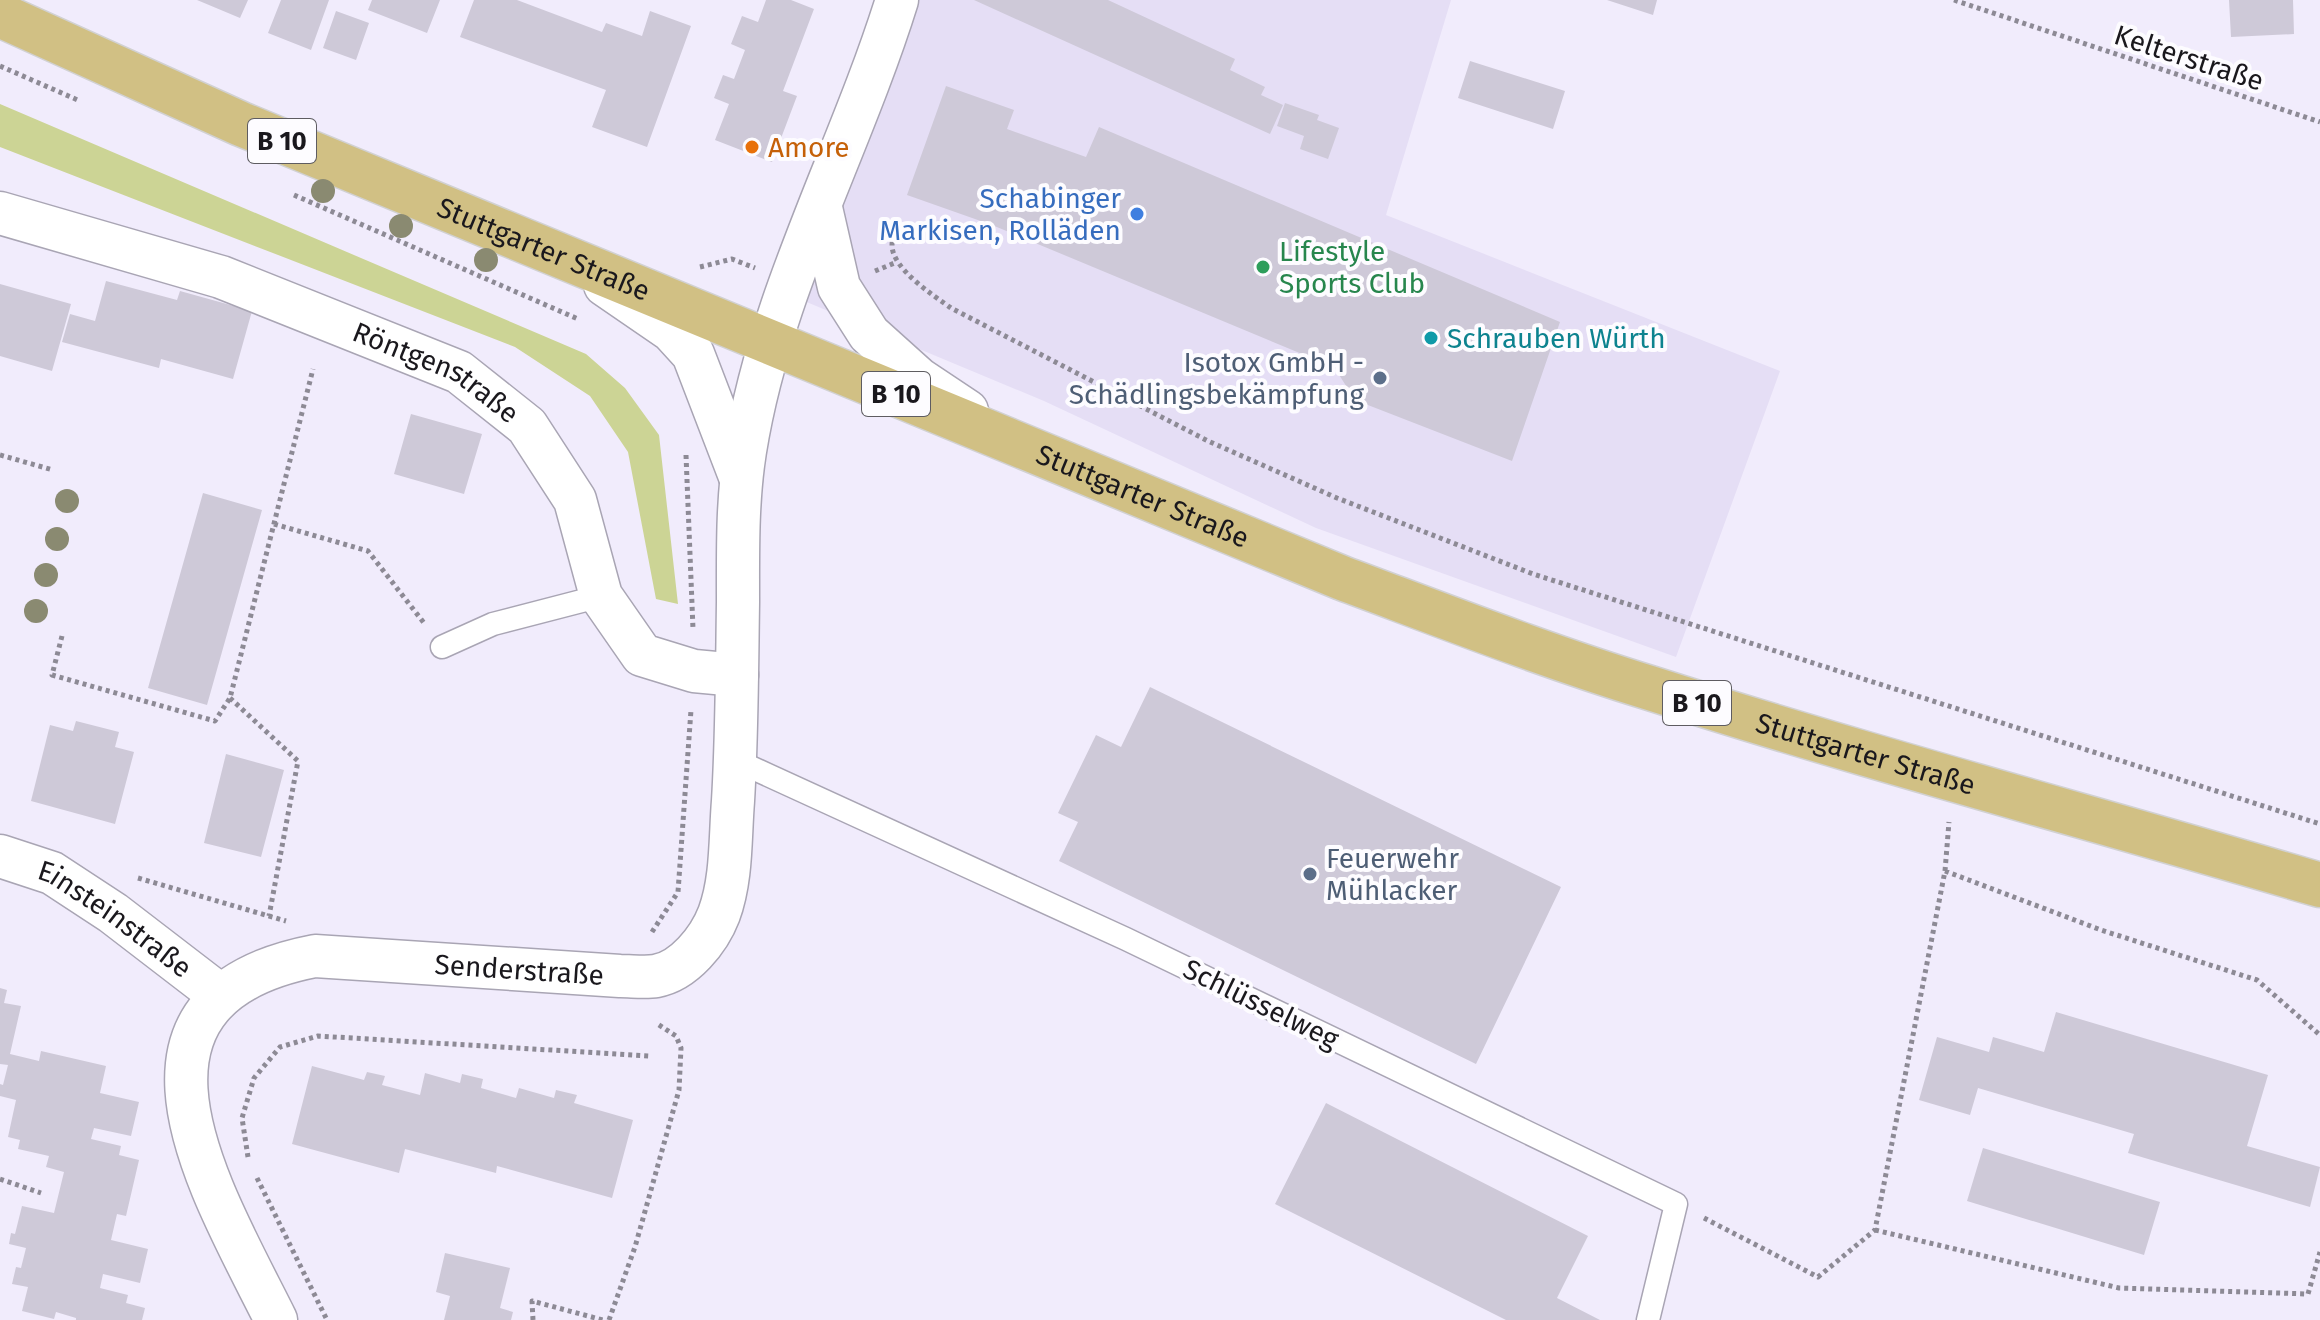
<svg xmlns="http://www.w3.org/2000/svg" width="2320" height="1320" font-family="'Fira Sans',sans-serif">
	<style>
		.built { fill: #e5def5 }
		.green { fill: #ccd495 }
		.building { fill: #cec9d8 }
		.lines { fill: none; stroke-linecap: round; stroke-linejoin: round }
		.service-casing { stroke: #a9a5b4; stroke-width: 25 }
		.minor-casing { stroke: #a9a5b4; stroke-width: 45 }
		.primary-casing { stroke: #d1d1d2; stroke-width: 47 }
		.path { stroke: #8d8a95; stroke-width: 5; stroke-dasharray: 4 4; stroke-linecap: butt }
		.service { stroke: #fff; stroke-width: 22 }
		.minor { stroke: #fff; stroke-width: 42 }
		.primary { stroke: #d1c084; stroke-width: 44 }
		.tree { fill: #8a8a71 }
		.food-dot { fill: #e8710a; stroke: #fdfcff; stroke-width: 3 }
		.shop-dot { fill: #3f7fe0; stroke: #fdfcff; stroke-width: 3 }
		.leisure-dot { fill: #2e9e5b; stroke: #fdfcff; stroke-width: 3 }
		.culture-dot { fill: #0f9aa8; stroke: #fdfcff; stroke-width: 3 }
		.service-dot { fill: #5c6f8a; stroke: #fdfcff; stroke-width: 3 }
		.labels { text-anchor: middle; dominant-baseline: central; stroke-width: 8; stroke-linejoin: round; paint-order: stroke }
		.shield { fill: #fdfcff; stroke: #5e5c61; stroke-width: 2 }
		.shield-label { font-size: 26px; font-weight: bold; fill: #1a181d }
		.street-label { font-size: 28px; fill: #1a181d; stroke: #fdfcff }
		.food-label { font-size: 28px; fill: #c56008; stroke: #fdfcff; text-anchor: start }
		.shop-label { font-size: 28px; fill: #366cbe; stroke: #fdfcff; text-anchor: end }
		.leisure-label { font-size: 28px; fill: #27864d; stroke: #fdfcff; text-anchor: start }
		.culture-label { font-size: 28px; fill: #0d838f; stroke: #fdfcff; text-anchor: start }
		.service-label { font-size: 28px; fill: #4e5e75; stroke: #fdfcff; text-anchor: end }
	</style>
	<rect width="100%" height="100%" fill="#f1ecfc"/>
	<path class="built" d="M901 0H1451L1386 215 1780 371 1676 657 1316 528 1044 401 797 298Z"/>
	<path class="green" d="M0 104 586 354 625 388 659 435 678 604 656 599 628 452 590 396 515 347 0 147Z"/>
	<path class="building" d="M197 0H248L240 18Z
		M281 0H329L311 50 268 33Z
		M372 0H440L427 33 368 10Z
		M474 0H517L602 32 606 23 642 36 650 11 691 26 647 147 592 127 606 90 460 37Z
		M766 0H791L814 9 783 91 797 96 772 162 715 140 729 104 714 98 723 75 734 79 745 50 731 44 742 16 758 22Z
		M974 0H1108L1235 59 1230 70 1265 87 1261 95 1283 105 1270 134Z
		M1607 0H1657L1653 15Z
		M2229 0H2293L2294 34 2231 37Z
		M336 11 369 23 356 60 323 48Z
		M1470 61 1565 91 1553 129 1458 98Z
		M946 86 1014 110 1007 129 1086 157 1099 127 1560 322 1512 461 1355 400 1336 370 1302 354 992 225 907 195Z
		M1285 103 1319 115 1317 120 1339 128 1328 159 1300 149 1304 136 1277 126Z
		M106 281 177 300 180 291 252 311 233 379 161 359 159 368 62 342 70 314 95 321Z
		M0 284 71 304 52 371 0 356Z
		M411 414 482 434 464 494 394 474Z
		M203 493 262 510 207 705 148 688Z
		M1150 687 1561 887 1476 1064 1059 861 1078 822 1058 813 1096 735 1121 747Z
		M76 721 119 732 115 747 134 752 115 824 31 801 50 725 73 731Z
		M226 754 284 770 261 857 204 843Z
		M0 988 7 990 4 1003 21 1006 10 1054 39 1061 41 1051 106 1066 100 1093 139 1102 131 1136 94 1128 91 1139 121 1146 119 1155 139 1160 126 1216 117 1214 111 1240 148 1249 140 1283 103 1274 100 1288 128 1295 126 1303 145 1308 142 1320H76V1318L56 1312 54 1319 22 1311 28 1287 12 1284 16 1267 21 1268 26 1248 9 1244 11 1233 15 1234 22 1206 54 1213 64 1172 46 1167 49 1156 18 1149 20 1140 8 1137 16 1100 0 1096V1084L3 1085 8 1065 0 1064Z
		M2056 1012 2268 1075 2247 1146 2320 1167 2310 1207 2128 1153 2134 1134 1978 1088 1970 1115 1919 1100 1937 1037 1989 1052 1993 1037 2044 1052Z
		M312 1066 364 1080 367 1072 385 1076 382 1085 420 1095 425 1073 460 1083 462 1074 483 1079 481 1088 516 1098 519 1088 554 1098 556 1090 577 1095 574 1103 633 1120 612 1198 497 1166 496 1173 405 1149 399 1173 292 1144Z
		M1326 1103 1588 1236 1557 1298 1600 1320H1506L1275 1204Z
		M1983 1148 2160 1202 2144 1255 1967 1201Z
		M445 1253 510 1268 500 1308 513 1312 511 1320H444L450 1296 436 1292Z"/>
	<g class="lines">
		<defs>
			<path id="service" d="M442 647 493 624 601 596
				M735 760 1126 939 1676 1204 1648 1320"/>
			<g id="minor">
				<path d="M821 208 839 287 869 334 919 379 967 411"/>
				<path id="s1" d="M0 213 221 277 459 372 527 426 575 500 601 596 642 655 694 671 737 675"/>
				<path d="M605 285 672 331 693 354 741 479"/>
				<path id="s2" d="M0 856 52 873 113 913 221 996"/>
				<path id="s3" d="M276 1320C213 1193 92 999 315 956L620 976C632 976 645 978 656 976 684 971 709 940 719 914 732 879 730 838 733 801 737 735 737 668 738 602 738 552 737 501 745 451 770 293 850 151 897 0"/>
			</g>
			<g id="primary">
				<path id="s4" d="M0 15 241 124 1342 578C1444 616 1546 656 1650 688 1872 759 2097 819 2320 885"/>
			</g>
		</defs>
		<use href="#service" class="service-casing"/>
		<use href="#minor" class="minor-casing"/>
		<use href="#primary" class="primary-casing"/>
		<path class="path" d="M1954 0 2320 122
			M0 66 80 101
			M294 195 578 319
			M896 226C895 232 892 239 892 245 892 269 933 295 951 308L1208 441 1337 498 1533 574 2320 824
			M700 267 732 259 755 268
			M875 271 897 262
			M0 455 53 470
			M686 455 693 629
			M274 524 368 551 424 623
			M62 636 52 675 215 721 230 698 313 369
			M230 698 298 761 269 916
			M1945 871 2101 930 2257 980 2320 1035
			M138 878 286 921
			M652 932 678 892 691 710
			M248 1157 242 1118 254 1078 280 1047 318 1036 650 1056
			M257 1178 327 1320
			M0 1179 41 1193
			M1704 1218 1818 1277 1875 1230 1945 871 1949 822
			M1875 1230 2119 1288 2308 1294 2320 1252
			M533 1320 532 1301 603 1320
			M609 1320 635 1247 679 1090 681 1048 676 1036 656 1023"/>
		<use href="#service" class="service"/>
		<use href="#minor" class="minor"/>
		<use href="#primary" class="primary"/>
	</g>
	<g class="tree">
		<circle cx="323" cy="191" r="12"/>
		<circle cx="401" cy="226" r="12"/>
		<circle cx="486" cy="260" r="12"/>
		<circle cx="67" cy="501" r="12"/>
		<circle cx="57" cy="539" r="12"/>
		<circle cx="46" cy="575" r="12"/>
		<circle cx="36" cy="611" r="12"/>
	</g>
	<circle class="food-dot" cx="752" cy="147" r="8"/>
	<circle class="shop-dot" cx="1137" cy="214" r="8"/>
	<circle class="leisure-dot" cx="1263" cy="267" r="8"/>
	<circle class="culture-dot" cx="1431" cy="338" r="8"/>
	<g class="service-dot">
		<circle cx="1380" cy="378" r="8"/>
		<circle cx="1310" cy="874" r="8"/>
	</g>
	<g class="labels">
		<g class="shield">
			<rect x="248" y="119" width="68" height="44" rx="6"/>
			<rect x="862" y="372" width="68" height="44" rx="6"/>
			<rect x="1663" y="681" width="68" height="44" rx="6"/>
		</g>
		<g class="shield-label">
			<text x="282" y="141">B 10</text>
			<text x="896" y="394">B 10</text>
			<text x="1697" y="703">B 10</text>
		</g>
		<g class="street-label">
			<text transform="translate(2189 58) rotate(18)">Kelterstraße</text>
			<text stroke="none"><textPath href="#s4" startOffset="592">Stuttgarter Straße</textPath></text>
			<text stroke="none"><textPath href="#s1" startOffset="466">Röntgenstraße</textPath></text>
			<text stroke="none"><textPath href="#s4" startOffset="1240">Stuttgarter Straße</textPath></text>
			<text stroke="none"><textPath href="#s4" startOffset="2008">Stuttgarter Straße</textPath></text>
			<text stroke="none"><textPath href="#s2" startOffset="132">Einsteinstraße</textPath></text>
			<text stroke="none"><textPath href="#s3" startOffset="660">Senderstraße</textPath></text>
			<text transform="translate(1261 1004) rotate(26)">Schlüsselweg</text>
		</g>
		<g class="food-label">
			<text x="768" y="147">Amore</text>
		</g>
		<g class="shop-label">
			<text x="1121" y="198">Schabinger<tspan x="1121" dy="32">Markisen, Rolläden</tspan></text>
		</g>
		<g class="leisure-label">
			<text x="1279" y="251">Lifestyle<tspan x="1279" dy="32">Sports Club</tspan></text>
		</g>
		<g class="culture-label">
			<text x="1447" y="338">Schrauben Würth</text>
		</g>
		<g class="service-label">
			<text x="1364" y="362">Isotox GmbH -<tspan x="1364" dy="32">Schädlingsbekämpfung</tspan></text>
			<text x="1326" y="858" text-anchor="start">Feuerwehr<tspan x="1326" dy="32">Mühlacker</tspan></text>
		</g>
	</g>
</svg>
